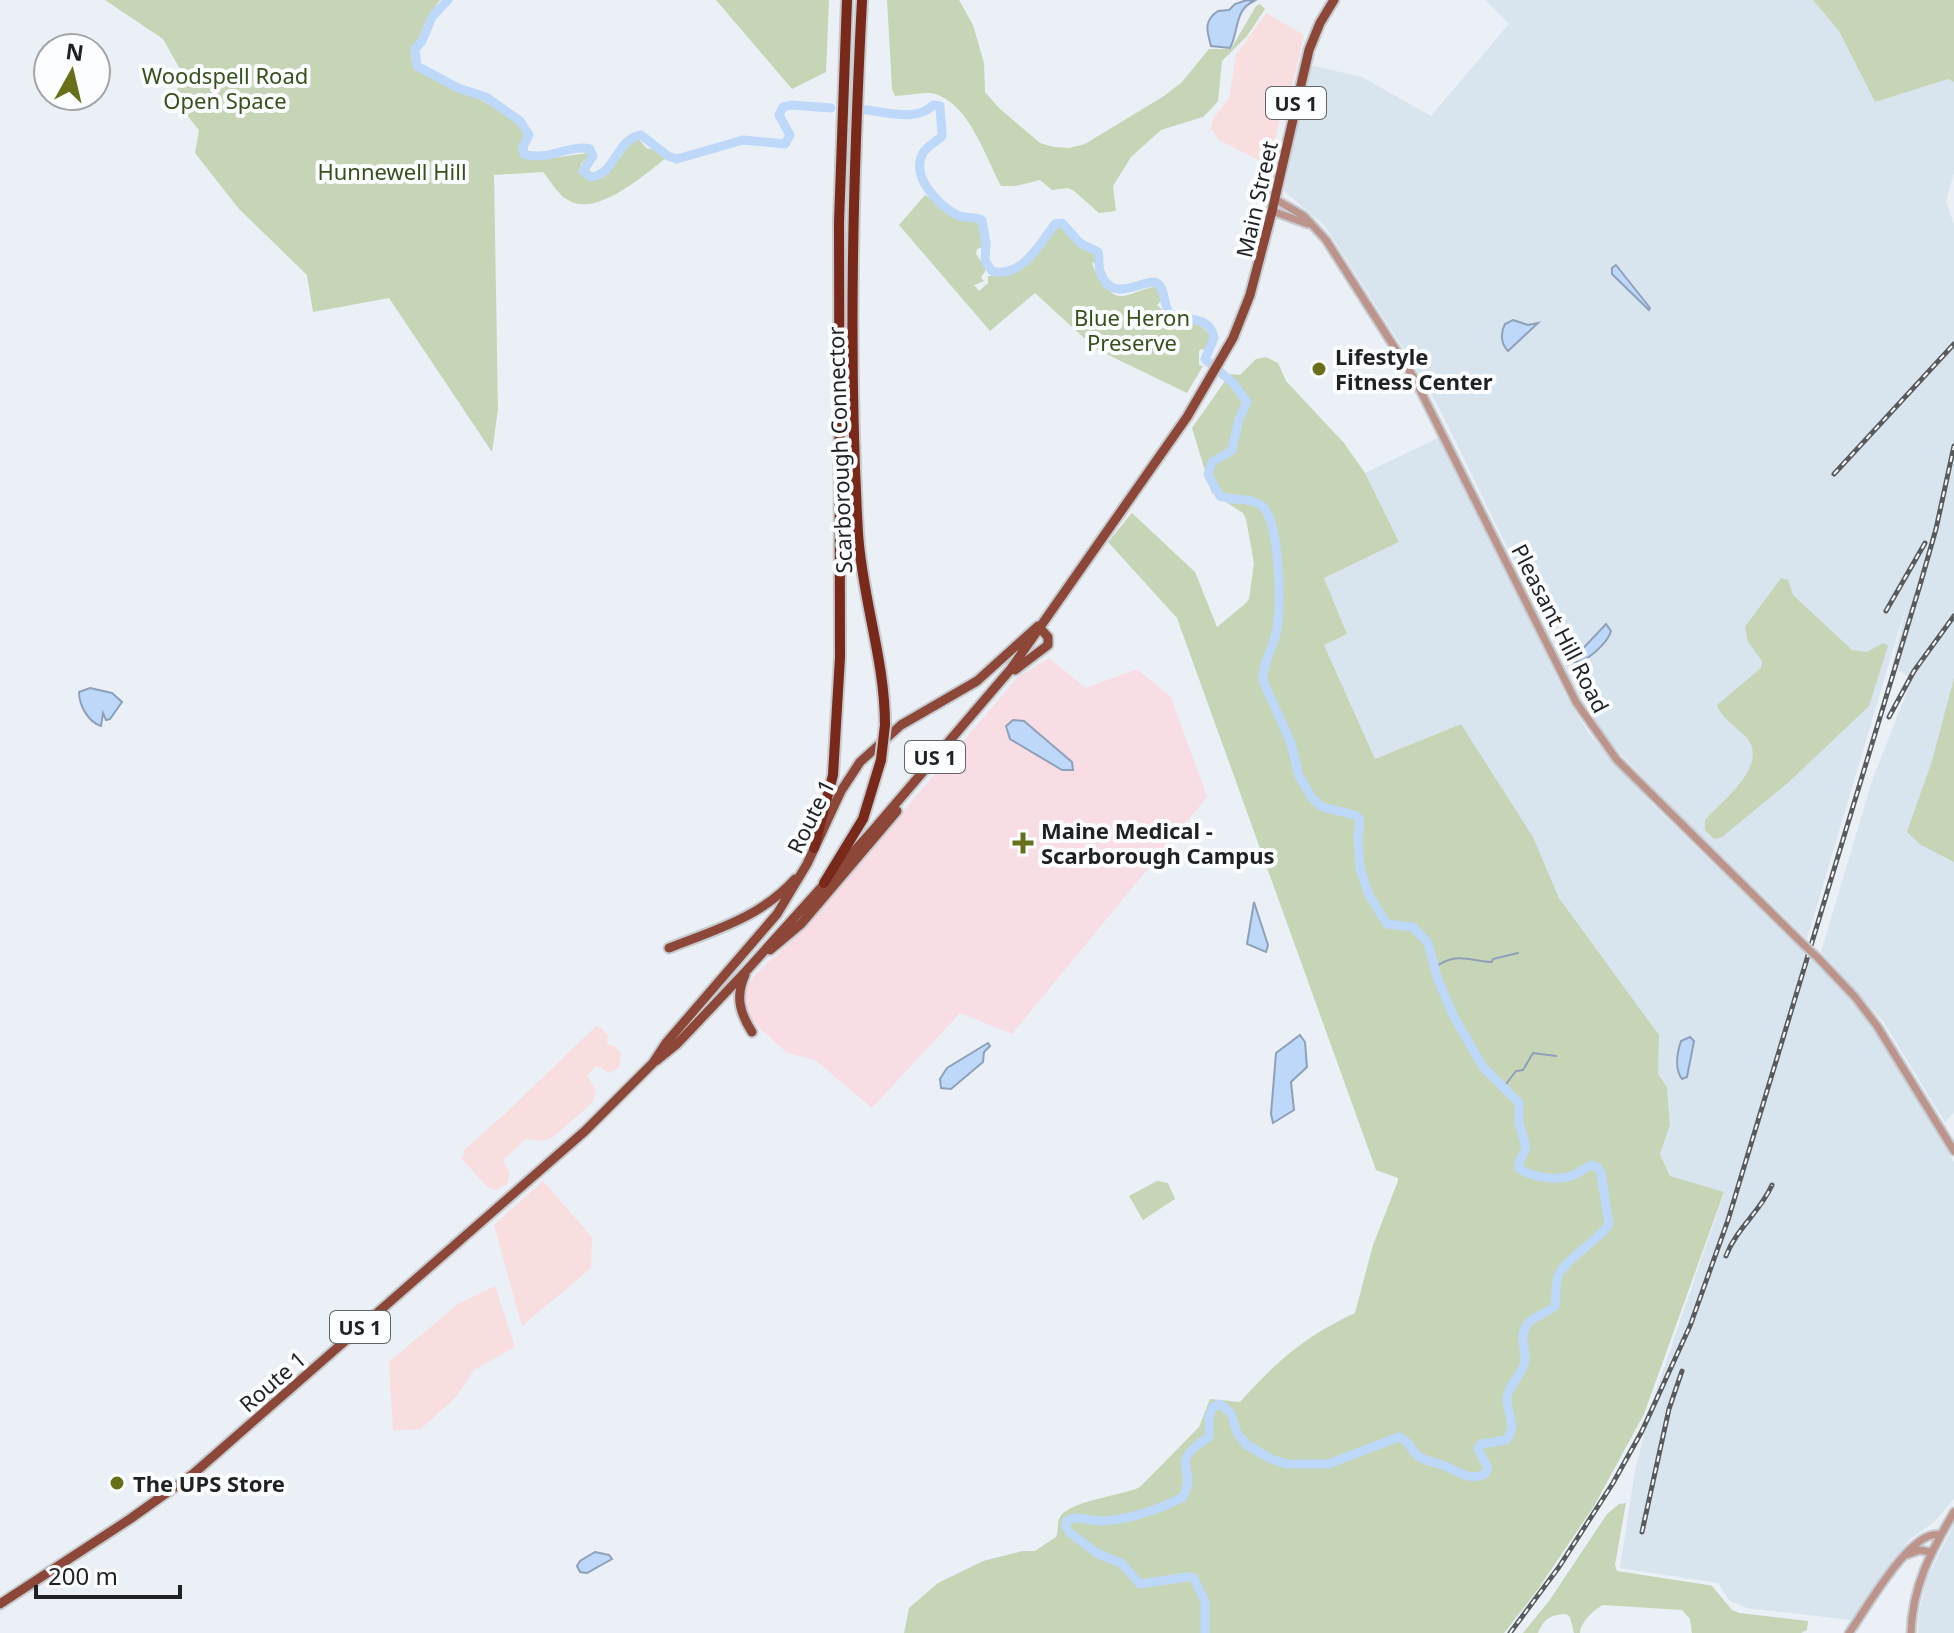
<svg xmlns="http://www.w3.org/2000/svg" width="1954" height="1633" font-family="'Noto Sans',sans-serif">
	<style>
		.commercial { fill: #f9dedf }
		.built { fill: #d8e4ee }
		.medical { fill: #f8dee4 }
		.green { fill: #c5d5b6 }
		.water { fill: #bdd8f9; stroke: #8ea1b9; stroke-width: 2 }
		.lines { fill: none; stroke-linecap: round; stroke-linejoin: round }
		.stream { stroke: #8ea1b9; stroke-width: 2 }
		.river { stroke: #bdd8f9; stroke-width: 9 }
		.tertiary-casing { stroke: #c5cbcf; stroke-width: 11 }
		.primary-casing { stroke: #c5cbcf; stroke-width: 13 }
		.motorway-casing { stroke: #c5cbcf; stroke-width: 14 }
		.tertiary { stroke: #bd948b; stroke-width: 7 }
		.primary { stroke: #8c4738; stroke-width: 9 }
		.motorway { stroke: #782919; stroke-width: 10 }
		.rail-casing { stroke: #585b5e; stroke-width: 5 }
		.rail { stroke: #fbfdff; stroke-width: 2; stroke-dasharray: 6; stroke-linecap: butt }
		.tertiary-bridge-casing { stroke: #c5cbcf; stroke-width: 11; stroke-linecap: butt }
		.motorway-bridge-casing { stroke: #c5cbcf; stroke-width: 14; stroke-linecap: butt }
		.tertiary-bridge { stroke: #bd948b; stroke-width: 7 }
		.motorway-bridge { stroke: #782919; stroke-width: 10 }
		.poi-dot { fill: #677018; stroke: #fbfdff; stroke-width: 3 }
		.labels { text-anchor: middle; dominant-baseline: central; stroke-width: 8; stroke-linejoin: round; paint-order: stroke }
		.shield { fill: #fbfdff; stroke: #616365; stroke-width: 2 }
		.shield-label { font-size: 20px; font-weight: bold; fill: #1f2123 }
		.park-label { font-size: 22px; fill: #374f1a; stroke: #fbfdff }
		.street-label { font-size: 22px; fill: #1f2123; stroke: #fbfdff }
		.poi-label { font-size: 22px; font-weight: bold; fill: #1f2123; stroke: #fbfdff; text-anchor: start }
	</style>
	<rect width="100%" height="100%" fill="#eaf0f5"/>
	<path class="commercial" d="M1266 13 1304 35 1289 99 1283 104 1272 155 1266 161H1260L1219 140 1211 129 1213 119 1229 98 1236 55Z
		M597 1025 608 1035 607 1044 614 1046 621 1053 619 1068 609 1073 597 1066 595 1067 587 1076 596 1090 592 1103 552 1138 540 1141 526 1139 503 1160 510 1173 507 1184 496 1190 488 1188 461 1158 465 1155 463 1151 506 1113Z
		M543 1181 592 1237 591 1268 522 1326 494 1225Z
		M495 1286 515 1347 474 1370 457 1396 421 1429 393 1431 389 1362 458 1304Z"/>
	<path class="built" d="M1485 0H1813L1839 31 1875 102 1954 77V173L1946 201 1954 225V1113L1945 1122 1883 1021 1821 952 1873 778 1912 679 1892 666 1907 603 1807 939 1667 802 1619 752 1602 731 1576 688 1441 412 1414 365 1325 226 1284 191 1309 65 1362 77 1431 116 1509 24Z
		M1440 437 1567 698 1589 734 1652 804 1854 1001 1882 1041 1954 1162V1499L1934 1522 1909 1540 1851 1620 1747 1608 1730 1601 1718 1583 1620 1568 1635 1471 1652 1403 1724 1193 1671 1176 1660 1154 1670 1125 1667 1087 1658 1074 1659 1035 1559 898 1533 837 1461 724 1375 759 1324 645 1347 634 1324 578 1399 542 1365 473Z
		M1954 1524V1633H1918L1919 1613 1926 1581Z"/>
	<path class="medical" d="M1049 658 1086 688 1137 669 1171 697 1207 797 1012 1034 960 1013 872 1108 815 1060 787 1053 757 1026 747 1011 744 999 745 990 754 976 780 951 837 889 1018 677Z"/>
	<path class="green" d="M105 0H440L430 14 422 35 414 45 411 55 413 67C422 74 431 76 441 81 471 96 503 107 527 132L521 144 526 155 538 160 588 153 590 156 581 164 580 173 589 181 603 178 635 139H639L646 148C654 150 662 149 666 158 644 175 596 218 568 200 558 195 550 180 543 172L494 175 498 409 492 452 389 298 313 312 307 275 239 209 195 153 199 130 176 102 180 69 163 39Z
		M716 0H829L826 72 792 89Z
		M887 0H959L973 25 984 63 985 92 999 108 1040 143 1054 147 1069 148 1085 144 1164 96 1182 82 1209 49H1231L1256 6 1260 4 1265 9 1247 36 1222 61 1218 101 1212 108 1203 117 1161 130 1131 157 1113 186 1116 211 1099 213 1074 191 1068 188 1052 190 1040 180 1016 186H1001C986 158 970 107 938 95 928 90 907 96 895 96L892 89Z
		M1813 0H1954V82L1948 79 1875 102 1839 31Z
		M925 195 959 218 978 220 985 246 977 249 976 254 986 269 981 278 984 281 974 285 979 291 988 283V276H1006L1021 270 1058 226 1065 229 1079 246 1098 257 1097 264 1092 262C1094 273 1107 294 1119 296 1128 298 1144 287 1156 287L1162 300 1157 305 1174 321 1197 322 1211 336 1207 350 1201 349 1199 351V365L1203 366 1187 393 1096 349 1035 293 990 331 899 225Z
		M1266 357 1278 363 1286 381 1344 443 1365 473 1399 542 1324 578 1347 634 1324 645 1375 759 1461 724 1533 837 1559 898 1659 1035 1658 1074 1667 1087 1670 1125 1660 1154 1670 1176 1724 1192 1644 1414 1594 1506 1536 1592 1504 1633H904L909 1608 938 1583 983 1561 1023 1551H1035L1056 1537C1059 1531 1057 1524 1059 1519 1065 1501 1122 1496 1140 1487L1199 1427 1210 1399 1240 1402C1276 1362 1305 1336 1355 1313L1373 1245 1398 1181V1178L1376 1170 1177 618 1108 542 1132 513 1195 572 1217 627 1246 603 1249 599 1254 563 1246 519 1243 513 1212 493 1192 428 1230 374 1240 375 1256 359Z
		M1781 578 1788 580 1793 595 1852 650 1867 652 1883 643 1888 646 1869 706 1790 781 1722 837 1714 839 1705 830V820C1724 799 1775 761 1742 733 1733 725 1720 716 1717 705L1761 668 1762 661 1748 642 1745 627Z
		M1954 678V862L1921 845 1907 832 1932 761Z
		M1157 1181 1168 1183 1175 1199 1143 1220 1129 1196Z
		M1626 1503 1615 1565 1617 1571 1708 1585 1712 1586 1732 1610 1739 1613 1808 1621 1807 1630 1801 1633H1692L1690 1619 1682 1610 1603 1605C1593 1610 1581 1622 1580 1633H1574L1570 1617 1566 1614C1552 1614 1543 1619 1538 1633H1523L1549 1601 1607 1514 1619 1504Z"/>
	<path class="water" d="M1247 0 1254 1C1234 10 1239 31 1230 48L1211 46C1207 31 1203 21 1218 11L1229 10 1235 4Z
		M1616 265 1650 308 1649 310 1612 274V268Z
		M1513 320 1528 325 1538 323 1508 351C1501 344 1500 333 1505 324Z
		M1606 624 1611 631C1608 642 1587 663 1574 662L1573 659Z
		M90 688 112 693 122 702 110 719 106 720 103 713 101 726C88 722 79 705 79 692Z
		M1013 720 1024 721 1072 762 1073 770H1062L1010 739 1006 726Z
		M1254 902 1268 945 1266 952 1247 944Z
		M1300 1035 1305 1042 1307 1067 1291 1082 1294 1110 1273 1123 1271 1114 1276 1053Z
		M1690 1037 1694 1041 1687 1077 1682 1079C1674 1068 1677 1053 1681 1041Z
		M988 1043 990 1046 984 1052 983 1062 951 1089 941 1088 940 1079 947 1068Z
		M595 1552 609 1555 612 1559 587 1573 580 1572 577 1566 580 1561Z"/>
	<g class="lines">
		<path class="stream" d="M1434 968C1456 951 1469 961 1492 962L1493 959 1518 953
			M1503 1088 1516 1071 1523 1070 1533 1053 1556 1056"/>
		<path class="river" d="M448 0 432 17 422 41 415 49 417 66 458 88 486 97 520 121 529 135 523 147 524 154C547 162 569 144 590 149L593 156 583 171 591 177C616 174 616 139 641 135L668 156 677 159 743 140 785 144 790 135 779 115 783 107 791 105 831 108
			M866 110C887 112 917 122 933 105L940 106 942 136C936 142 927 146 923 153 910 176 938 205 957 215 965 219 974 216 982 220L986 243 985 261 992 271C1021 279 1040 244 1055 224L1062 223 1080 243 1098 252C1100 258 1098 264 1100 271 1111 307 1145 277 1157 283 1165 288 1164 305 1169 313 1185 322 1210 314 1214 338L1205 359 1233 383 1247 402 1239 419 1232 450 1212 462 1208 475 1220 496C1234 502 1249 496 1262 506 1280 519 1282 611 1276 634 1272 651 1262 663 1263 681L1291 743 1299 776 1312 798 1322 807 1355 815 1360 820 1358 839 1360 869 1369 895 1387 924 1413 927 1428 943 1437 977 1453 1015 1483 1067 1519 1103V1122L1526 1148 1519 1162 1520 1169C1534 1178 1559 1181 1574 1175 1581 1172 1585 1167 1592 1165L1598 1168 1601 1174 1609 1224C1597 1242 1568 1257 1559 1274 1554 1284 1557 1296 1555 1306 1545 1315 1531 1316 1525 1328 1519 1341 1528 1354 1524 1365 1520 1377 1507 1387 1507 1399 1507 1414 1518 1426 1506 1440L1481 1444 1478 1449 1488 1468 1485 1474C1469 1482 1457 1470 1442 1465 1434 1462 1424 1461 1417 1455 1410 1448 1409 1441 1399 1437L1328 1464H1287L1271 1459 1247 1445 1237 1433 1231 1413 1220 1404 1213 1407 1209 1417V1437C1165 1465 1199 1466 1183 1497 1158 1510 1131 1519 1103 1521 1089 1522 1079 1514 1066 1521V1527L1069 1532 1098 1554 1121 1563 1140 1584 1187 1577 1194 1578 1205 1602V1633"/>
		<defs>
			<path id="tertiary" d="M1275 199 1304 216 1326 240 1414 378 1576 702 1617 760 1804 945
				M1272 211 1308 224
				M1818 958 1855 997 1877 1026 1954 1151
				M1906 1555 1920 1550 1930 1552
				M1849 1633C1865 1611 1911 1528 1940 1535
				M1911 1633C1912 1587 1931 1551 1954 1512"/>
			<path id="primary" d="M1015 670 1048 645V637L1038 626
				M669 948C715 930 761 917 795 879
				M770 950 801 924 897 811
				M745 975C735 997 740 1013 752 1032
				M656 1061 677 1044 747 970 874 829 1010 670 1187 417 1233 338 1250 295 1272 211 1309 50 1320 23 1334 0
				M0 1604 130 1519 193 1474 585 1131 653 1063 666 1043 777 914 807 864 841 791 860 762 901 725 977 681 1038 626"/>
			<path id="motorway" d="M862 0C853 177 848 356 858 533 862 598 885 660 885 725
				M814 848 833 775 840 657 839 222 847 0
				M824 883 863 819 881 760"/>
		</defs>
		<use href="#tertiary" class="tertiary-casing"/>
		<use href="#primary" class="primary-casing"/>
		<use href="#motorway" class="motorway-casing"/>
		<use href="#tertiary" class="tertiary"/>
		<use href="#primary" class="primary"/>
		<use href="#motorway" class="motorway"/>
		<defs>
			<path id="rail" d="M1834 474 1954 344
				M1886 611 1925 543
				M1889 717 1914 671 1954 616
				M1726 1256C1736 1229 1760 1212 1772 1185
				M1642 1532 1669 1409 1682 1371
				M1510 1633 1559 1567 1613 1483 1642 1431 1690 1326 1728 1220 1920 585 1936 529 1954 446"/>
		</defs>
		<use href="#rail" class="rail-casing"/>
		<use href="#rail" class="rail"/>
		<defs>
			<path id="tertiary-bridge" d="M1804 945 1818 958"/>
			<path id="motorway-bridge" d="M881 760 885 725"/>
		</defs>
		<use href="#tertiary-bridge" class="tertiary-bridge-casing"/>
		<use href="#motorway-bridge" class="motorway-bridge-casing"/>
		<use href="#tertiary-bridge" class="tertiary-bridge"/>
		<use href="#motorway-bridge" class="motorway-bridge"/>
	</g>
	<g class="poi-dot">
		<circle cx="1319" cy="369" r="8"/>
		<path d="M1019 831h8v8h8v8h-8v8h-8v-8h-8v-8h8z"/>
		<circle cx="117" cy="1483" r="8"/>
	</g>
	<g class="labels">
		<g class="shield">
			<rect x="1266" y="87" width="60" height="32" rx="6"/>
			<rect x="905" y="741" width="60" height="32" rx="6"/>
			<rect x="330" y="1311" width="60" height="32" rx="6"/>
		</g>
		<g class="shield-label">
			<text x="1296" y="103">US 1</text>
			<text x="935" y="757">US 1</text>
			<text x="360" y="1327">US 1</text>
		</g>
		<g class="park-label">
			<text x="225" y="75">Woodspell Road<tspan x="225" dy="25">Open Space</tspan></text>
			<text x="392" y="171">Hunnewell Hill</text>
			<text x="1132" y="317">Blue Heron<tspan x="1132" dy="25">Preserve</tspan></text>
		</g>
		<g class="street-label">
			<text transform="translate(1256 199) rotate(-77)">Main Street</text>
			<text transform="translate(839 450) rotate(-92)">Scarborough Connector</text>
			<text transform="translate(1561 628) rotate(63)">Pleasant Hill Road</text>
			<text transform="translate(810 816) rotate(-64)">Route 1</text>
			<text transform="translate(272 1381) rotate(-41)">Route 1</text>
		</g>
		<g class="poi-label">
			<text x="1335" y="356">Lifestyle<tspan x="1335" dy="25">Fitness Center</tspan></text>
			<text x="1041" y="830">Maine Medical -<tspan x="1041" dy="25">Scarborough Campus</tspan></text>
			<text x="133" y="1483">The UPS Store</text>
		</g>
	</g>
	<g transform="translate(72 72) rotate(8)"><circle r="38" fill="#fbfdff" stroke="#a3a5a7" stroke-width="2"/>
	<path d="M0-6L14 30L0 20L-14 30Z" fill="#677018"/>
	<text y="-12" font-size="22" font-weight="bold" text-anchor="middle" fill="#1f2123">N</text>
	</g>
	<path d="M36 1585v12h144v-12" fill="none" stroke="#1f2123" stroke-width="4"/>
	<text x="48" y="1585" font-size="24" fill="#1f2123" stroke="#fbfdff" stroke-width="6" paint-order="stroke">200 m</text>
</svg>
